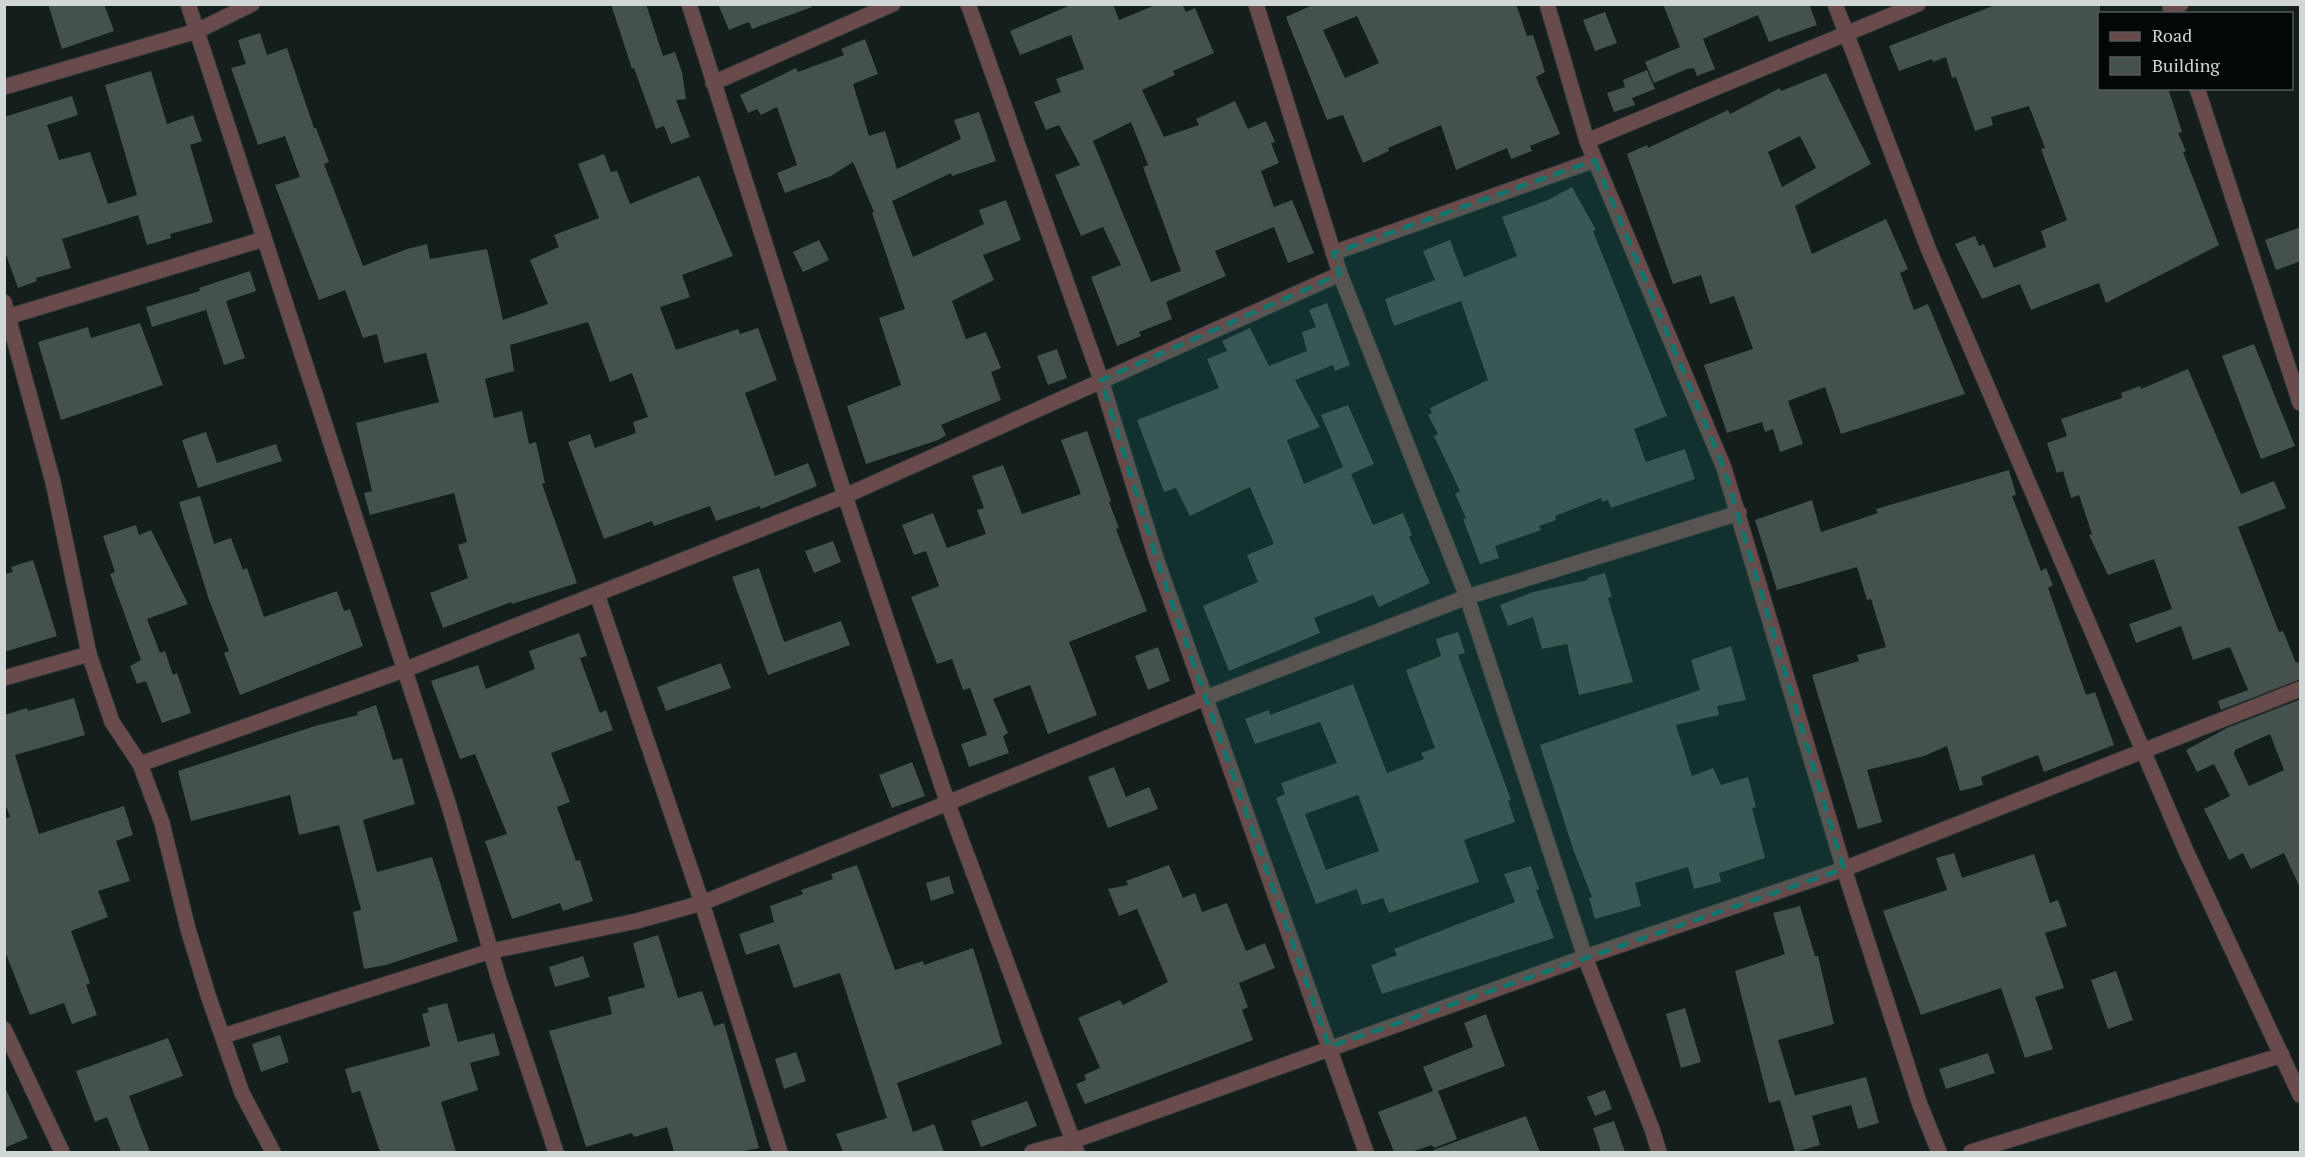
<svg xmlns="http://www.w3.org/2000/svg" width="2305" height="1157" font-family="'PT Serif',serif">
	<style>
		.building { fill: #44514f; fill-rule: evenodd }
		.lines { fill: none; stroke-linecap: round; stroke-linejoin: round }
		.minor-casing { stroke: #2d3837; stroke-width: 17 }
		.minor { stroke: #6a4b4c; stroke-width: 15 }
		.marked { fill: #0f766e; fill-opacity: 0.2; stroke: #0f766e; stroke-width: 4.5; stroke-dasharray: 12 8; stroke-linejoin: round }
	</style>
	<rect width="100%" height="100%" fill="#131e1d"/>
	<path class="building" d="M48 4H104L114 31 62 49Z
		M611 4H646L663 56 675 52 682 72 686 99 676 100 690 137 671 144 664 126 656 129 634 68 632 69Z
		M718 4H811L812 7 752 29 749 22 729 30Z
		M1073 4H1113L1119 20 1158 4H1182L1186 12 1195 8 1214 53 1173 71 1175 75 1142 90 1164 137 1199 125 1196 119 1235 101 1248 129 1266 121 1275 142 1271 143 1279 163 1261 171 1274 207 1292 200 1314 253 1288 263 1274 227 1215 251 1226 276 1166 302 1172 319 1139 332 1141 336 1117 346 1091 277 1121 265 1103 227 1081 236 1055 175 1080 165 1059 125 1046 130 1034 102 1061 92 1056 79 1084 69 1071 35 1020 55 1010 31ZM1131 122 1148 165 1143 167 1181 271 1151 282 1093 141Z
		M1315 4H1516L1527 36 1533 35 1545 72 1536 77 1560 134 1530 146 1532 151 1511 159 1507 148 1456 170 1441 125 1388 148 1389 151 1363 163 1343 115 1327 120 1286 17ZM1357 16 1379 63 1345 78 1323 30Z
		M1663 4H1809L1817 25 1769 42 1758 15 1703 39 1715 69 1697 76 1694 68 1687 69 1654 83 1645 62 1680 47Z
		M1998 4H2100V88H2168L2182 132 2178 133 2186 151 2183 152 2219 245 2106 303 2099 283 2031 310 2020 284 1982 299 1955 244 1975 236 1979 246 1984 244 1994 268 2046 247 2041 231 2067 220 2041 149 2045 148 2029 106 1991 117 1993 125 1975 131 1956 77 1952 78 1946 57 1933 62 1932 59 1899 71 1889 46Z
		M1605 12 1617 43 1595 51 1583 20Z
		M260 33 267 55 287 48 314 128H316L329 162 324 164 363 266 407 249 427 244 430 259 487 249 503 320 548 304 530 260 559 247 554 235 599 218 578 164 604 154 611 172 617 171 630 204 699 176 733 256 682 275 690 297 660 307 676 350 738 329 740 334 758 328 777 380 745 393 775 476 808 463 817 486 761 509 760 506 716 521 710 506 654 526 652 521 604 539 568 442 590 434 595 448 636 433 633 422 648 417 632 373 610 382 588 322 510 345 514 371 485 379 494 418 522 411 529 444 536 442 545 483 542 484 577 583 512 604 511 602 443 628 430 593 468 578 458 545 467 542 454 493 370 515 364 493 372 491 356 423 439 402 426 353 384 363 377 334 363 338 345 290 319 300 275 185 300 177 285 136 258 145 231 68 246 64 238 40Z
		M865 39 878 74 853 84 869 136 885 131 897 169 961 139 954 120 979 112 996 161 952 176 951 173 892 201 913 257 984 224 979 210 1006 200 1021 240 983 255 994 280 952 301 966 339 986 332 1001 368 991 372 1001 400 941 425 946 435 938 440 866 464 847 406 901 385 879 318 905 309 872 213 874 212 853 162 831 176 785 193 777 173 797 165 777 107 761 115 757 109 748 113 740 95 796 68 798 72 844 55 841 49Z
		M1647 70 1655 89 1632 98 1635 105 1614 112 1607 93 1625 87 1623 80Z
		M151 71 167 124 193 115 202 141 190 145 213 222 170 234 171 238 147 245 138 215 62 239 71 268 36 278 37 281 18 288 4 249V117L72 96 78 115 47 125 59 160 90 152 108 204 137 195 105 85Z
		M1826 73 1871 164 1795 206 1812 254 1886 219 1908 269 1900 273 1914 310 1928 304 1965 394 1841 434 1825 387 1788 401 1803 444 1780 452 1773 429 1765 432 1762 422 1727 433 1704 365 1753 349 1734 296 1710 304 1701 275 1673 284 1627 154 1647 145 1648 148 1728 110 1730 114 1780 88 1781 91ZM1800 136 1816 168 1782 187 1768 152Z
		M1572 187 1596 230 1593 231 1667 416 1634 429 1646 462 1685 449 1695 479 1611 508 1608 500 1602 502 1601 498 1555 516 1556 520 1539 526 1541 530 1495 546 1499 558 1480 564 1463 519 1466 518 1455 494 1460 491 1434 436 1438 434 1428 415 1432 413 1430 408 1488 380 1461 301 1394 326 1385 299 1435 280 1423 251 1450 240 1464 277 1517 256 1502 217 1548 200Z
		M2301 227V261L2276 270 2265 240Z
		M819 240 829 260 803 272 793 252Z
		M250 271 256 291 226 301 245 358 224 365 206 310 152 327 146 307 200 291 199 288Z
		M1327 303 1350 365 1335 371 1333 365 1295 380 1320 427 1287 440 1304 484 1343 467 1321 415 1348 405 1374 464 1351 474 1373 525 1403 513 1412 535 1409 537 1430 583 1379 607 1373 595 1314 618 1320 633 1229 671 1203 606 1258 582 1247 555 1274 544 1250 487 1190 516 1176 488 1164 492 1137 420 1219 388 1207 359 1227 351 1222 341 1250 328 1269 366 1307 351 1302 332 1316 327 1309 310Z
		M140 323 163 385 61 420 38 342 88 327 91 338Z
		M2254 344 2295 446 2261 459 2222 356Z
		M1057 349 1067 378 1048 385 1037 356Z
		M2188 369 2241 494 2274 481 2286 508 2238 527 2279 632 2283 631 2296 663 2301 661V679L2221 710 2218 701 2248 690 2230 647 2193 660 2181 626 2136 643 2129 624 2172 609 2154 559 2108 575 2089 535 2092 534 2079 495 2071 498 2063 471 2057 473 2047 443 2067 436 2061 419 2122 398 2121 393 2140 386 2141 389Z
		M1087 431 1111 501 1109 502 1119 528 1116 529 1147 611 1069 642 1097 715 1048 734 1030 685 993 699 1008 733 1003 736 1009 753 969 767 961 744 987 735 970 688 963 690 952 659 937 664 911 597 939 586 926 551 914 555 902 525 933 513 947 548 986 534 977 510 984 508 972 476 1003 465 1022 514 1081 494 1061 440Z
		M206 432 217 463 276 444 282 461 198 488 182 440Z
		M2009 470 2016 495 2012 496 2041 571 2046 568 2053 585 2048 588 2086 695 2095 692 2114 745 2044 772 2038 755 1981 777 1983 785 1960 791 1947 746 1924 756 1867 770 1882 822 1858 829 1812 675 1859 661 1857 655 1886 647 1871 599 1867 600 1857 567 1777 590 1755 520 1812 500 1821 532 1878 513 1876 509Z
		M200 496 214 544 231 538 243 570 247 568 264 617 337 591 344 611 350 609 363 646 240 695 224 653 229 651 208 597 179 502Z
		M136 525 139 535 151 530 188 604 147 619 160 653 165 651 173 675 177 673 191 713 162 723 146 681 137 684 130 666 141 660 110 574 115 572 103 536Z
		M833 541 841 562 814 573 805 551Z
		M33 560 57 636 4 652V574L13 572 11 567Z
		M759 568 784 642 841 621 850 645 768 675 732 577Z
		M1605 573 1612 597 1608 598 1633 682 1579 695 1567 644 1542 649 1533 617 1508 626 1500 605 1533 592 1588 580 1587 578Z
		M1458 632 1465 653 1458 655 1511 800 1508 801 1515 822 1464 840 1479 882 1389 913 1383 898 1362 905 1357 889 1316 904 1276 798 1285 794 1281 783 1337 763 1320 722 1255 744 1245 719 1269 710 1270 715 1353 684 1387 773 1424 759 1421 753 1435 748 1406 670 1441 656 1436 639ZM1358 795 1379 851 1326 870 1305 814Z
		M579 633 587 656 580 658 600 713 606 710 613 730 551 753 570 802 557 807 576 861 580 860 593 901 563 911 560 903 512 919 485 841 507 834 475 754 460 759 431 681 478 665 486 689 535 669 529 651Z
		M1731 646 1746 700 1717 706 1719 715 1676 725 1692 776 1713 768 1721 785 1748 777 1756 807 1752 808 1765 858 1719 873 1721 882 1694 889 1688 867 1635 883 1641 906 1595 919 1589 898 1592 897 1573 849 1540 745 1700 690 1691 660Z
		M1158 647 1170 681 1148 690 1135 656Z
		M721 663 731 688 666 711 657 687Z
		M74 698 85 735 15 755 39 834 124 806 133 835 116 841 130 881 98 891 108 917 71 931 90 983 86 985 97 1015 72 1024 64 1003 30 1015 4 949V819L10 817 4 801V715L27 708 28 711Z
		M2301 699V890L2284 853 2251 869 2243 853 2229 860 2204 809 2230 796 2214 764 2197 772 2186 750 2227 728ZM2270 734 2284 770 2249 786 2234 754 2235 750Z
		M376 705 393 760 402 758 415 804 363 820 377 872 432 857 458 941 386 965 364 969 353 912 361 910 339 825 299 835 290 795 191 821 178 771 315 726 358 715 357 712Z
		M912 762 925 796 892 808 879 775Z
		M1114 767 1126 797 1149 787 1158 809 1108 828 1088 777Z
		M1954 853 1962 878 2034 854 2050 903 2058 900 2067 926 2045 933 2064 988 2035 997 2053 1049 2025 1058 2001 988 1921 1015 1883 911 1947 890 1936 858Z
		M857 865 895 970 923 961 924 965 973 948 981 973 1002 1044 897 1083 913 1132 934 1124 944 1152H843L836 1134 887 1118 840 973 794 988 779 944 746 955 739 934 774 922 770 906 803 894 801 890 833 879 831 874Z
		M1169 865 1183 898 1195 893 1202 912 1227 903 1246 951 1265 943 1275 968 1239 983 1248 1007 1242 1010 1253 1040 1085 1104 1076 1084 1086 1080 1084 1075 1100 1068 1078 1018 1120 1000 1123 1005 1168 982 1137 909 1119 916 1108 889 1128 885 1126 881Z
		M1531 866 1539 889 1536 890 1554 938 1382 994 1371 965 1397 955 1394 949 1515 902 1504 874Z
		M949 876 954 893 931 901 926 883Z
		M1800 906 1815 956H1818L1834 1024 1778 1040 1795 1096 1789 1097 1866 1077 1879 1123 1858 1129 1851 1105 1812 1116 1820 1145 1795 1152 1780 1100 1769 1103 1735 971 1785 954 1773 913Z
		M658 935 678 998 702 991 714 1026 724 1023 759 1148 738 1152H674L667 1127 634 1137 632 1133 586 1147 549 1031 612 1014 608 997 645 987 633 943Z
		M583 956 590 977 555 987 549 967Z
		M2116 971 2133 1020 2108 1029 2091 980Z
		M447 1003 458 1042 494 1033 500 1055 470 1063 478 1090 441 1102 456 1152H380L360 1091 352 1093 345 1069 430 1046 422 1014 429 1012 427 1008Z
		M1685 1008 1701 1062 1681 1068 1666 1014Z
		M1486 1014 1505 1066 1438 1091 1457 1139 1434 1148 1432 1145 1411 1152H1394L1378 1112 1433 1091 1423 1067 1473 1047 1464 1023Z
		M280 1035 289 1062 261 1072 252 1044Z
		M168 1038 183 1076 129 1096 150 1152H121L107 1117 95 1122 76 1071Z
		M796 1052 806 1081 784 1089 775 1059Z
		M1988 1053 1995 1073 1946 1089 1939 1069Z
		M4 1085 28 1138 4 1148Z
		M1605 1090 1612 1109 1595 1116 1587 1097Z
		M1027 1101 1037 1126 981 1147 971 1121Z
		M1526 1116 1540 1152H1434L1433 1150Z
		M1614 1121 1625 1152H1601L1593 1128Z"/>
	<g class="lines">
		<defs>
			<path id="minor" d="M188 4 449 806 499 980 556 1152
				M689 4 845 496 948 804 1077 1152
				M968 4 1101 380 1157 561 1366 1152
				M1256 4 1340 274 1467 597 1585 957 1652 1129 1659 1152
				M1547 4 1587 141 1724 468 1844 869 1920 1105 1939 1152
				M1835 4 1928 248 2186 851 2300 1095
				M2170 8 2181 4
				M713 83 893 4
				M4 87 197 31 252 4
				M2197 88 2300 403
				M1587 141 1918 4
				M1333 253 1595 160
				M4 302 53 482 89 654 112 722 140 764 162 823 188 929 208 995 242 1093 273 1152
				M4 318 264 239
				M597 594 702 903 780 1152
				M4 678 89 654
				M140 764 404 670 845 496 1340 274
				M4 1029 62 1152
				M223 1036 491 951 637 921 702 903 1205 698 1467 597 1739 513
				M1032 1152 1073 1141 1585 957 1844 869 2300 689
				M1971 1152 2282 1055"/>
		</defs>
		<use href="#minor" class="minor-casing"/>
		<use href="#minor" class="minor"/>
	</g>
	<path class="marked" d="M1595 160 1724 468 1844 869 1329 1047 1157 561 1101 380 1340 274 1333 253Z"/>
	<rect width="2305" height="1157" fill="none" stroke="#d0d7d6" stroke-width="12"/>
	<rect x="2098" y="12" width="195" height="78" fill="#040707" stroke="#565a5a" stroke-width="1.5"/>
	<rect x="2110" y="32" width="30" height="9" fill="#6a4b4c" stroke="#565a5a" stroke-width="1.5"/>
	<text x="2152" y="42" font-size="18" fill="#d0d7d6">Road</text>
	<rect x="2110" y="57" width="30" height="18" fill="#44514f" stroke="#565a5a" stroke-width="1.5"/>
	<text x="2152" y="72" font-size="18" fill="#d0d7d6">Building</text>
</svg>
